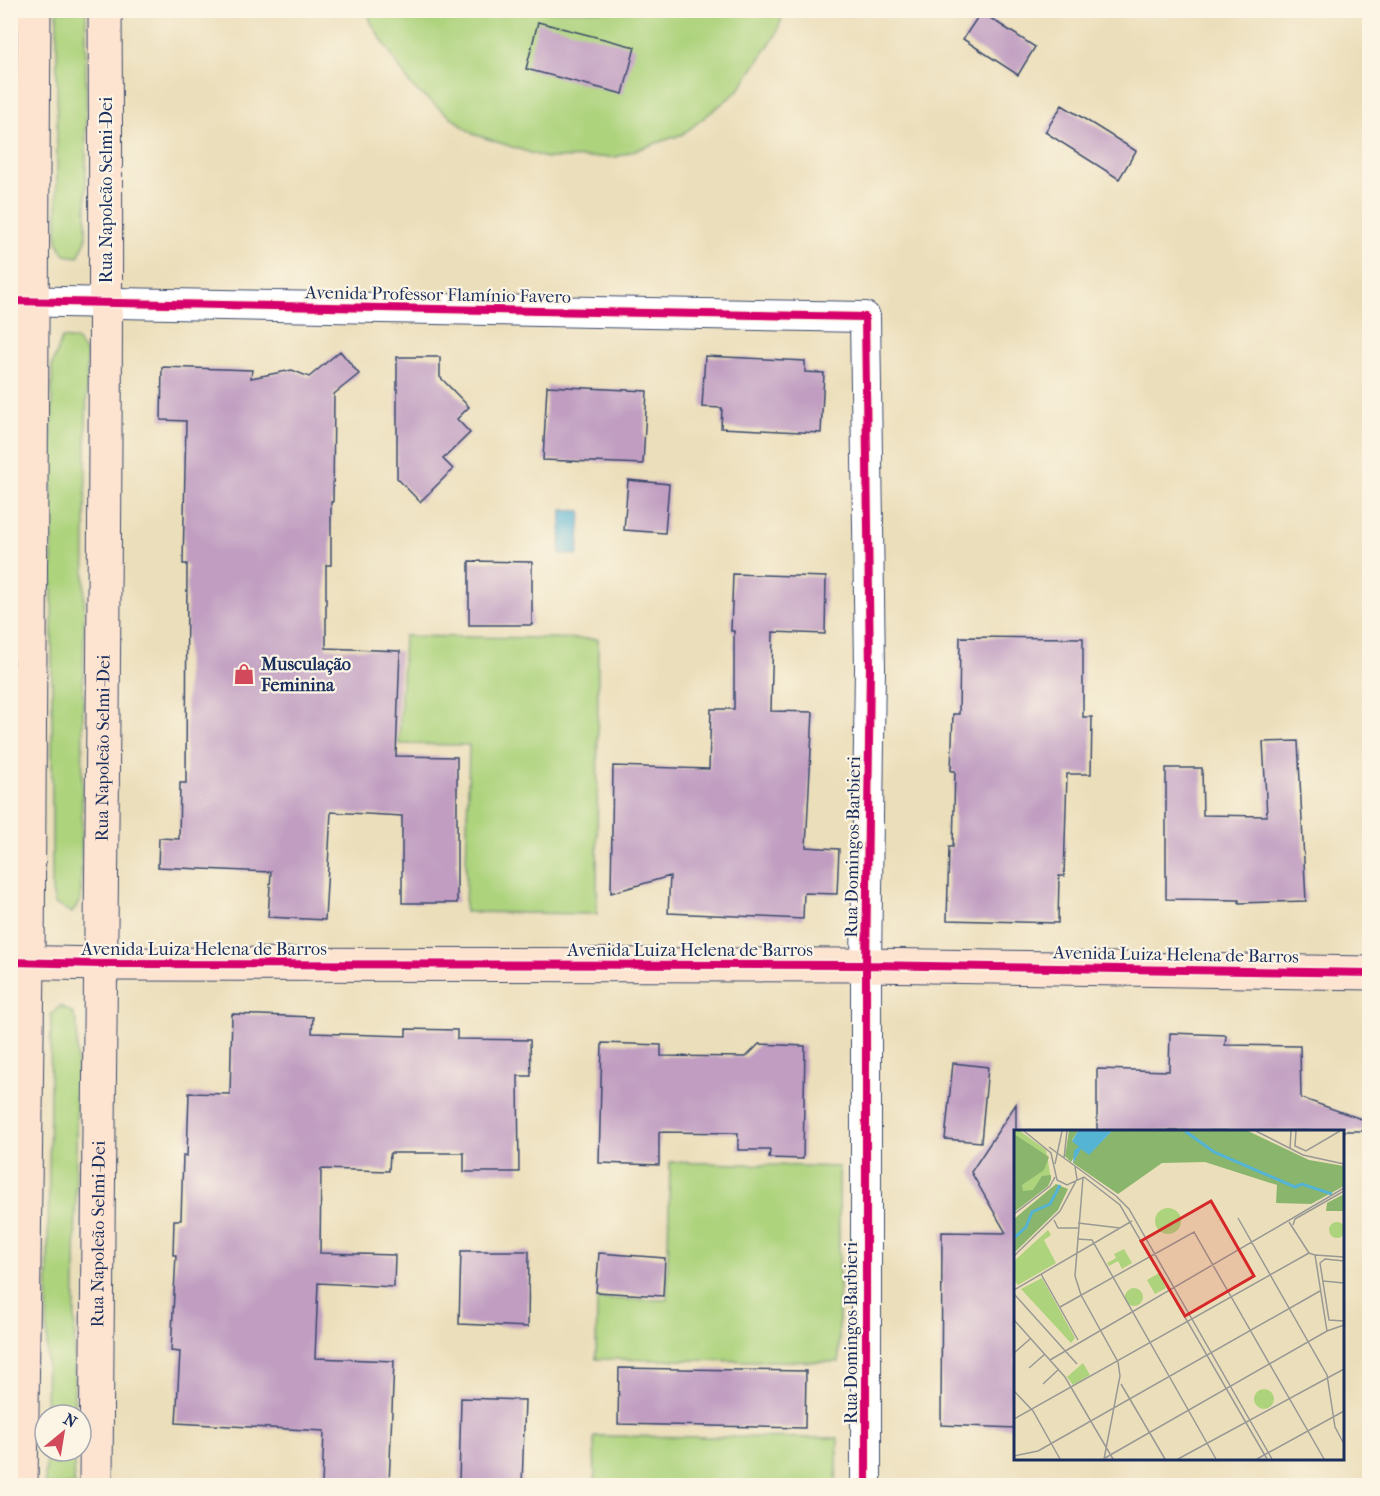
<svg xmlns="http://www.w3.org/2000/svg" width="1380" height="1496" font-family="'IM FELL French Canon',serif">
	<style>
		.green { fill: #add37d; stroke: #64816e; stroke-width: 1.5 }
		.water { fill: #55b3d3; stroke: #387198; stroke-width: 1.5 }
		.building { fill: #c09dc1 }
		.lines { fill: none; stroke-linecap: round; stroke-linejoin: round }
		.street-casing { stroke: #3a496c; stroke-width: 32 }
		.secondary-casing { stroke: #3a496c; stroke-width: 35 }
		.street { stroke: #fff; stroke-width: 30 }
		.secondary { stroke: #fde4d1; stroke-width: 33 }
		.cycleway-casing { stroke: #fcf5e5; stroke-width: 11 }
		.cycleway { stroke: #d6006c; stroke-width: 8 }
		.labels { text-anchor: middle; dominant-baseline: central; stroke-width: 4.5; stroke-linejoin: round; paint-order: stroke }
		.street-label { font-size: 18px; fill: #1b2f5e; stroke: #fcf5e5 }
		.poi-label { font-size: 18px; font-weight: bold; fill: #1b2f5e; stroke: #fcf5e5; text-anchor: start }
		.inset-river { fill: none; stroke: #55b3d3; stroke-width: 3 }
		.inset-road { fill: none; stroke: #989895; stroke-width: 1.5 }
		.view { fill: #d62828; fill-opacity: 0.15; stroke: #d62828; stroke-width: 3 }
		.inset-edge { fill: none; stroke: #1b2f5e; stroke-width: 3 }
	</style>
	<rect width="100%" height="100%" fill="#fcf5e5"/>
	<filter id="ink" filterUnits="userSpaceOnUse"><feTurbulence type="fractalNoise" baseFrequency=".0167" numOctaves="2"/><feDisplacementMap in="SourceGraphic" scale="12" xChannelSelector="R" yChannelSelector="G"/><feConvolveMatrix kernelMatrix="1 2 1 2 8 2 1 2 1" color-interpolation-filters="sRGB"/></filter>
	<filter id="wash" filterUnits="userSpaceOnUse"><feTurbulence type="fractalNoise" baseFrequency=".008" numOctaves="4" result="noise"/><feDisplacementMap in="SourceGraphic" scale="24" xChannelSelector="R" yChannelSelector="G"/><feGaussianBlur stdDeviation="1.35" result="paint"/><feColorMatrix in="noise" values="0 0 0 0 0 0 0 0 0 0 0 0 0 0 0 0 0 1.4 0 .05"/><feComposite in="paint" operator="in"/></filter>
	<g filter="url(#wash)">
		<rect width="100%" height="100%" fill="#ebdeba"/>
		<path class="green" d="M57 11H86V240L78 257 65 255 57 241Z
			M368 11H784L777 33 738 91 683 134 616 157 546 158 473 134 412 87 371 23Z
			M62 338 77 340 87 354 81 899 72 913 55 904 52 891V365Z
			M404 636 598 639 597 914 465 912 469 745 399 744Z
			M60 1006 72 1012 77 1024 74 1415H46L51 1015Z
			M670 1162 839 1167V1362L596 1359 597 1299 667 1300Z
			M594 1436 838 1438 836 1485H595Z
			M46 1451H74V1485H45Z"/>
		<path class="water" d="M562 510 581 511 578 555 560 554Z"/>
		<g id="blocks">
			<path class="building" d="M981 12 1035 47 1018 75 963 39Z
				M538 22 635 47 623 94 526 69Z
				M1062 105 1136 151 1119 179 1045 132Z
				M340 351 359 374 334 394 333 502H331V565H326V648L400 651 396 756 457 757V903H402V816L331 812 325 920 268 917 271 872 158 867 159 838 179 839 180 783H186L187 564H183L186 421 161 420 162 367 252 370 251 378 292 370 309 377Z
				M705 356 805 361V372L824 373 821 433 721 428 722 408 702 407Z
				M397 357H440V377L469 407 457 419 470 433 443 459 453 469 420 502 397 478Z
				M547 386 647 391 643 464 543 460Z
				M628 480 669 484 665 533 624 530Z
				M469 561 532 562V625H469Z
				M733 574 826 577 825 634 773 632 771 711 813 712 806 847 839 849 837 894 804 893 803 919 668 913 670 876 611 893 613 766 709 769 711 709H734V631H731Z
				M960 637 1083 638V717H1092L1091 774H1067L1064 876H1059L1058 923 947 920 949 847H953L955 771H951L953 714H959Z
				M1298 741 1306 901 1239 903V900L1166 899V768H1202L1203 815 1267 816 1263 742Z
				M232 1014 313 1017 312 1033 406 1036V1029L457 1030V1039L530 1040 531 1076H518L519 1172H464V1153H390L389 1171 321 1169 320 1253 395 1255 394 1287 318 1283 315 1358 394 1361 389 1485H322L324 1431 176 1423 180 1352 171 1351 176 1255H173L174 1220H181L183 1155 187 1156 189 1093 230 1094Z
				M1170 1033 1226 1035 1225 1045 1300 1046 1301 1098 1370 1122V1131H1097V1069L1169 1071Z
				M602 1043 661 1045V1056L746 1057 759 1044 805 1046 803 1159 769 1158 770 1150H738V1133L659 1132V1165L599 1163Z
				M953 1063 988 1067 981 1142 945 1139Z
				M1016 1104V1428L941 1425 942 1232 1006 1233 971 1172Z
				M461 1251H529L528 1327 459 1324Z
				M599 1253 665 1258 663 1296 596 1292Z
				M619 1368 806 1371 805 1428 618 1424Z
				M461 1398 525 1400 522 1485H459Z"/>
		</g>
	</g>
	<g filter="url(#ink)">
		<use href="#blocks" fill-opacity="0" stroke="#3a496c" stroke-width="1.5"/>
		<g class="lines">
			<defs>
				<path id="street" d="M10 301 865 317 870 667 866 965V1486"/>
				<g id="secondary">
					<path d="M10 962 99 964 866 965 1370 973"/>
					<path d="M21 1486 28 962 34 10"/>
					<path id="s1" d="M96 1486C99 994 108 502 105 10"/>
				</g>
			</defs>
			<use href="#street" class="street-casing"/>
			<use href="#secondary" class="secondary-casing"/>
			<use href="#street" class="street"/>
			<use href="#secondary" class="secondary"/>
			<defs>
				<path id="cycleway" d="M10 301 865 317 870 667 866 965V1486
					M10 962 99 964 866 965 1370 973"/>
			</defs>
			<use href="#cycleway" class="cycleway-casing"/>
			<use href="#cycleway" class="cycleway"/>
		</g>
	</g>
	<defs>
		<symbol id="shop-bare" viewBox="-9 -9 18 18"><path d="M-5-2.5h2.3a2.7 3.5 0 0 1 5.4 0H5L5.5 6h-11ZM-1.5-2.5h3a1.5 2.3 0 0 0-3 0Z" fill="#d1495b" stroke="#fcf5e5" stroke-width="2.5" paint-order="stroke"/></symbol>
	</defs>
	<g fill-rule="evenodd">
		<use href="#shop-bare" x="229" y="659" width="30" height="30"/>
	</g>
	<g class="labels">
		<g class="street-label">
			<text transform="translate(106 190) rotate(-90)">Rua Napoleão Selmi-Dei</text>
			<text transform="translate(438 295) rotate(1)">Avenida Professor Flamínio Favero</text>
			<text stroke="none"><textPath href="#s1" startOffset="738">Rua Napoleão Selmi-Dei</textPath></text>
			<text transform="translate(853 847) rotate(-89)">Rua Domingos Barbieri</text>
			<text x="204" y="949">Avenida Luiza Helena de Barros</text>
			<text x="690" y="950">Avenida Luiza Helena de Barros</text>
			<text transform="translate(1176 955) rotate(1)">Avenida Luiza Helena de Barros</text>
			<text stroke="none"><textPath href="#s1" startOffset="252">Rua Napoleão Selmi-Dei</textPath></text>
			<text transform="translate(851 1333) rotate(-90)">Rua Domingos Barbieri</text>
		</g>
		<g class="poi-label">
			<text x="261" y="664">Musculação<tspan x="261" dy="21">Feminina</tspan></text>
		</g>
	</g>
	<g transform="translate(1014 1130)">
		<rect width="330" height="330" fill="#ebdeba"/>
		<path d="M0 1H6L32 20 37 49 34 56 0 82ZM141 91a13 13 0 1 1 26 0a13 13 0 1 1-26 0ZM315 100a8 8 0 1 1 16 0a8 8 0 1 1-16 0ZM34 100 37 105 30 110 42 133 4 155 0 150V131ZM110 119 118 133 108 139 104 131 95 136 93 133 102 128 100 124ZM145 143 152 158 141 164 133 150ZM28 148 61 208 57 213 7 159ZM111 167a9 9 0 1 1 18 0a9 9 0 1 1-18 0ZM69 233 76 245 59 255 53 247ZM240 269a10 10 0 1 1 20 0a10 10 0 1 1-20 0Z" fill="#add37d"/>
		<path d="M55 1H64L58 10 66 17 57 32 51 26ZM98 1H234L295 30 330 36V56L297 74 262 73 263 55 191 32 148 33 104 64 59 33 67 18 75 24ZM0 4 35 27 30 40 8 55 9 61 19 60 28 46 37 45V49L34 56 0 82ZM42 54 54 59 44 80 0 123V89ZM330 64V81H312L313 73Z" fill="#8ab56c"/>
		<path d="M64 1H98L75 25 67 19 59 33 60 20 65 17 58 11Z" fill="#55b3d3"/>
		<path class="inset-river" d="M171 1 200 22 281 57 288 54 318 64M0 108 12 97 18 82 36 74 46 55"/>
		<path class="inset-road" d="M10 1 37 23 43 50 53 55 70 47 106 75 253 329M242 1 289 25 330 34M282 1 281 16 292 21 326 1M35 17 102 66 115 79 258 329M276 19 277 1M50 28 53 1M41 34 48 1M69 48 61 146 67 165 104 232 106 246 90 329M0 84 36 56 41 47M224 88 313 245 321 297 330 314M40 90 44 98H64M275 92 295 123 301 125 313 201M64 93 106 98M279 95 281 89 330 61M63 109 78 110 202 329M301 125 330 127M0 126 46 81 63 49 61 37M330 131 311 129 306 133 315 190 330 191M27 144 64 210M309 151 330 153M0 160 118 91M0 164 63 234M46 177 180 102 310 329M0 190 51 247 99 329M0 223 16 209M36 230 330 58M15 238 31 224M29 254 45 239M107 254 151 329M0 261 19 281 46 329M0 289 295 123M0 326 24 321 306 161M91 328 313 201 330 195M164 329 330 239M243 329 330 281"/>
		<path class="view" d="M197 71 240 146 171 186 127 111Z"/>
		<rect width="330" height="330" class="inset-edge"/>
	</g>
	<rect width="1380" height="1496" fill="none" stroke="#fcf5e5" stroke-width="36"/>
	<g transform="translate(63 1433) rotate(30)"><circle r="28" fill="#fcf5e5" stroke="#a2a6af" stroke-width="1.5"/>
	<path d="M0-4.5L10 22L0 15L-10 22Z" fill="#d1495b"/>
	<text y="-9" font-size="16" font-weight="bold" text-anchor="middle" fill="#1b2f5e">N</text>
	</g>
</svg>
